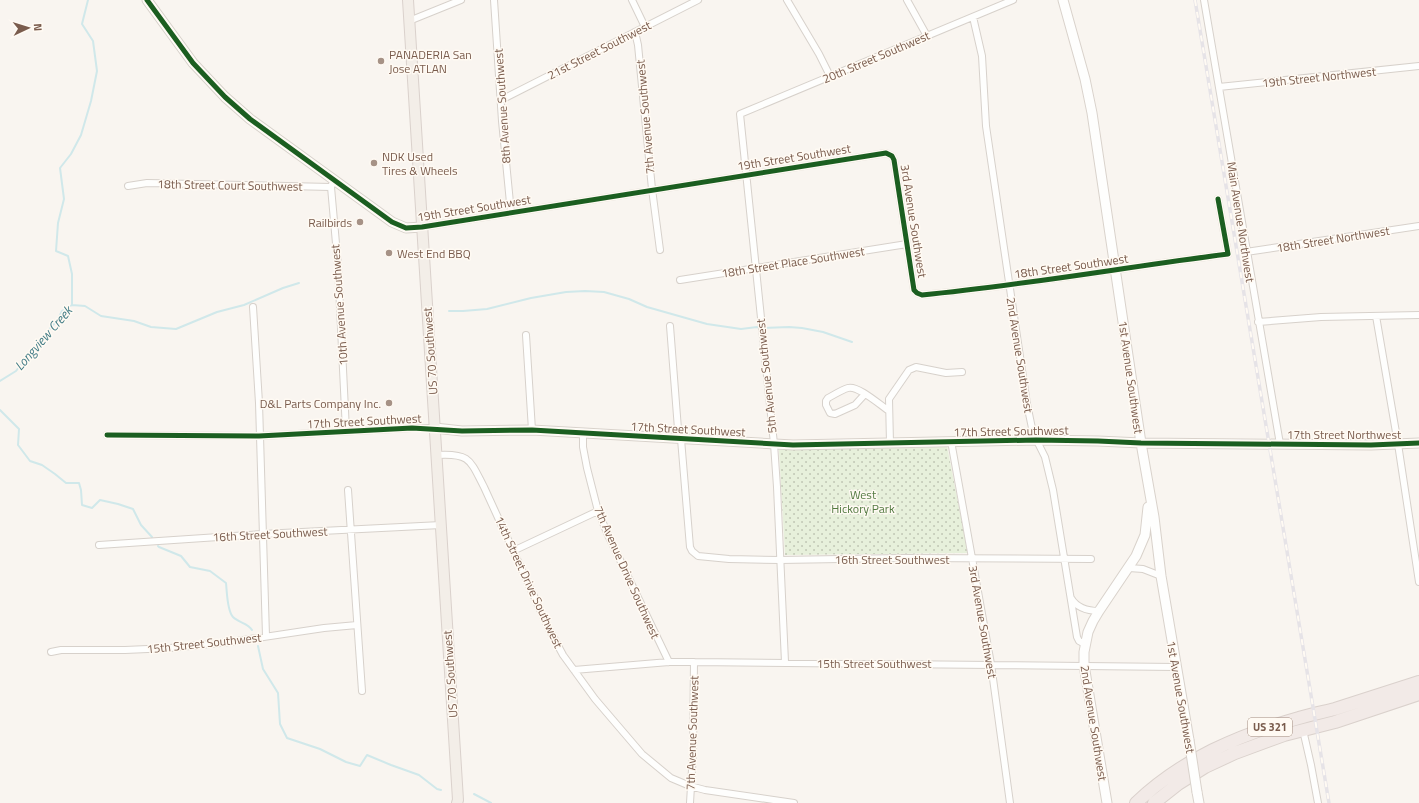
<svg xmlns="http://www.w3.org/2000/svg" width="1419" height="803" font-family="'Titillium Web',sans-serif">
	<style>
		.park { fill: url(#park-dots) }
		.lines { fill: none; stroke-linecap: round; stroke-linejoin: round }
		.stream { stroke: #d0e8ea; stroke-width: 2 }
		.street-casing { stroke: #d7d1cb; stroke-width: 8 }
		.secondary-casing { stroke: #d9d2cb; stroke-width: 11 }
		.primary-casing { stroke: #dad1cc; stroke-width: 12 }
		.highway-casing { stroke: #dad1cc; stroke-width: 14 }
		.street { stroke: #fefefd; stroke-width: 6 }
		.secondary { stroke: #fefefd; stroke-width: 9 }
		.primary { stroke: #f3eee8; stroke-width: 10 }
		.highway { stroke: #f2eae7; stroke-width: 12 }
		.rail-casing { stroke: #e6e3e7; stroke-width: 3.5 }
		.rail { stroke: #fffaf3; stroke-width: 2; stroke-dasharray: 6; stroke-linecap: butt }
		.secondary-bridge-casing { stroke: #d9d2cb; stroke-width: 11; stroke-linecap: butt }
		.secondary-bridge { stroke: #fefefd; stroke-width: 9 }
		.cycleway-casing { stroke: #fffaf3; stroke-width: 8 }
		.cycleway { stroke: #1b5e20; stroke-width: 5 }
		.poi-dot { fill: #a69286; stroke: #fffaf3; stroke-width: 1.5 }
		.labels { text-anchor: middle; dominant-baseline: central; stroke-width: 3; stroke-linejoin: round; paint-order: stroke }
		.shield { fill: #fffaf3; stroke: #a28b7f; stroke-width: 1 }
		.shield-label { font-size: 11px; font-weight: bold; fill: #7a5c4d }
		.street-label { font-size: 12px; fill: #7a5c4d; stroke: #fffaf3 }
		.poi-label { font-size: 12px; fill: #7a5c4d; stroke: #fffaf3; text-anchor: start }
		.park-label { font-size: 12px; fill: #537a41; stroke: #fffaf3 }
		.water-label { font-size: 13px; font-style: italic; fill: #437c86; stroke: #fffaf3 }
	</style>
	<defs>
		<pattern id="park-dots" width="8" height="8" patternUnits="userSpaceOnUse"><rect width="8" height="8" fill="#e7f0db"/><path d="M2 2h.1M6 6h.1" fill="none" stroke="#c0c6b4" stroke-width="1.8" stroke-linecap="round"/></pattern>
	</defs>
	<rect width="100%" height="100%" fill="#f9f5f0"/>
	<path class="park" d="M947 446 968 553 785 555 779 450Z"/>
	<g class="lines">
		<path class="stream" d="M72 305V274L68 256 56 251 58 223 64 199 60 168 71 154 81 135 91 101 97 71 93 41 82 24 88 0
			M72 305 85 306 101 316 134 321 151 327 176 329 217 312 244 305 283 288 299 283
			M449 311H463L487 309 531 298 566 292 585 291 604 292 629 299 647 307 707 324 741 329 757 327 763 328 789 327 802 328 823 332 852 342
			M0 381 16 371 33 349 58 319 62 311 72 305
			M0 410 19 429 18 445 30 461 42 465 55 474 66 483H79L81 490 82 505 92 508 100 500 118 504 133 509 141 525 152 537
			M158 546 159 547 181 556 190 567 210 571 226 583C227 592 227 611 233 617 239 623 248 623 252 630
			M258 646 263 669 278 693 280 724 287 738 320 749 346 762 360 766 367 755 391 765 419 775 437 789 441 790
			M474 794 491 803"/>
		<defs>
			<path id="street" d="M494 0 502 121 511 213
				M632 0 645 27
				M787 0 819 54 830 76
				M907 0 927 36
				M1204 0 1280 444
				M973 17 982 56 986 126 1027 404 1033 433 1045 457 1053 490 1077 637 1079 641 1085 644
				M409 21 461 0
				M635 32 638 45 652 189 660 250
				M1219 87 1419 66
				M501 100 698 0
				M334 180 331 187 338 266 346 431
				M128 186 147 183 331 187
				M422 227 886 153 892 156 894 160 914 290 917 293 922 295C1025 285 1126 267 1228 254L1218 199
				M1246 252 1419 226
				M680 280 907 244
				M253 307 259 403 266 636
				M1376 316 1398 444 1419 582
				M1258 322 1321 317 1419 315
				M670 326 678 429 681 439 690 547 692 551 698 556 729 559 780 560 902 558 1091 559
				M526 335 532 430
				M865 394 855 405 835 414 830 413 826 405V401L828 398C834 395 841 390 848 388 858 385 880 405 889 411
				M583 433V447L587 468 598 511 608 535 669 662
				M107 435 259 436 412 428H435
				M951 441 991 664 1010 803
				M890 443 889 399 909 370 916 367 946 373 962 372
				M437 455C470 453 470 460 484 487L549 629 563 655 595 699 642 754 671 778 690 786 705 790 794 803
				M348 490 362 691
				M99 545 262 534 441 525
				M513 551 598 511
				M1129 568 1143 569 1161 576
				M1071 598C1077 608 1088 611 1099 611
				M51 652 61 650H125L170 648 230 642 324 628 357 625
				M785 662 777 487 774 444 740 114 1013 0
				M574 670 669 662H694L1176 667
				M1303 730 1311 765 1318 803
				M690 803 693 753 694 662"/>
			<path id="secondary" d="M147 0 193 63 225 97 250 119 392 222 406 228 422 227
				M1063 0 1085 79 1092 113 1141 443 1154 517 1161 576 1189 740
				M435 428 462 431 532 430 793 445 1036 440 1098 441 1141 443 1371 445 1419 443
				M1197 792 1199 803
				M1107 803 1084 665V652L1088 632 1093 621 1099 611 1136 556 1145 535 1148 507"/>
			<path id="primary" d="M408 0 458 800 457 803"/>
			<path id="highway" d="M1136 803C1182 759 1239 735 1299 718 1311 714 1323 712 1335 709 1363 700 1391 691 1419 682
				M1154 803 1178 784 1205 767 1235 753 1284 735 1335 722 1419 694"/>
		</defs>
		<use href="#street" class="street-casing"/>
		<use href="#secondary" class="secondary-casing"/>
		<use href="#primary" class="primary-casing"/>
		<use href="#highway" class="highway-casing"/>
		<use href="#street" class="street"/>
		<use href="#secondary" class="secondary"/>
		<use href="#primary" class="primary"/>
		<use href="#highway" class="highway"/>
		<defs>
			<path id="rail" d="M1195 0 1329 803"/>
		</defs>
		<use href="#rail" class="rail-casing"/>
		<use href="#rail" class="rail"/>
		<defs>
			<path id="secondary-bridge" d="M1189 740 1197 792"/>
		</defs>
		<use href="#secondary-bridge" class="secondary-bridge-casing"/>
		<use href="#secondary-bridge" class="secondary-bridge"/>
		<defs>
			<path id="cycleway" d="M147 0 193 63 225 97 250 119 392 222 406 228 422 227 886 153 892 156 894 160 914 290 917 293 922 295C1025 285 1126 267 1228 254L1218 199
				M107 435 259 436 412 428 462 431 532 430 793 445 1036 440 1098 441 1141 443 1371 445 1419 443"/>
		</defs>
		<use href="#cycleway" class="cycleway-casing"/>
		<use href="#cycleway" class="cycleway"/>
	</g>
	<g class="poi-dot">
		<circle cx="381" cy="61" r="4"/>
		<circle cx="374" cy="163" r="4"/>
		<circle cx="360" cy="222" r="4"/>
		<circle cx="389" cy="253" r="4"/>
		<circle cx="389" cy="403" r="4"/>
	</g>
	<g class="labels">
		<rect class="shield" x="1248" y="718" width="44" height="18" rx="3"/>
		<g class="shield-label">
			<text x="1270" y="727">US 321</text>
		</g>
		<g class="street-label">
			<text transform="translate(599 50) rotate(-27)">21st Street Southwest</text>
			<text transform="translate(876 57) rotate(-23)">20th Street Southwest</text>
			<text transform="translate(1319 77) rotate(-6)">19th Street Northwest</text>
			<text transform="translate(502 106) rotate(-94)">8th Avenue Southwest</text>
			<text transform="translate(645 117) rotate(-95)">7th Avenue Southwest</text>
			<text transform="translate(794 157) rotate(-9)">19th Street Southwest</text>
			<text transform="translate(230 185) rotate(1)">18th Street Court Southwest</text>
			<text transform="translate(474 208) rotate(-9)">19th Street Southwest</text>
			<text transform="translate(914 221) rotate(81)">3rd Avenue Southwest</text>
			<text transform="translate(1241 222) rotate(81)">Main Avenue Northwest</text>
			<text transform="translate(1333 239) rotate(-9)">18th Street Northwest</text>
			<text transform="translate(793 262) rotate(-9)">18th Street Place Southwest</text>
			<text transform="translate(1071 266) rotate(-8)">18th Street Southwest</text>
			<text transform="translate(339 305) rotate(-94)">10th Avenue Southwest</text>
			<text transform="translate(430 351) rotate(-94)">US 70 Southwest</text>
			<text transform="translate(1020 355) rotate(81)">2nd Avenue Southwest</text>
			<text transform="translate(766 376) rotate(-96)">5th Avenue Southwest</text>
			<text transform="translate(1131 377) rotate(82)">1st Avenue Southwest</text>
			<text transform="translate(364 421) rotate(-3)">17th Street Southwest</text>
			<text transform="translate(688 429) rotate(3)">17th Street Southwest</text>
			<text transform="translate(1011 431) rotate(-1)">17th Street Southwest</text>
			<text x="1344" y="434">17th Street Northwest</text>
			<text transform="translate(270 534) rotate(-3)">16th Street Southwest</text>
			<text x="892" y="559">16th Street Southwest</text>
			<text transform="translate(627 572) rotate(66)">7th Avenue Drive Southwest</text>
			<text transform="translate(529 582) rotate(65)">14th Street Drive Southwest</text>
			<text transform="translate(983 622) rotate(80)">3rd Avenue Southwest</text>
			<text transform="translate(204 643) rotate(-6)">15th Street Southwest</text>
			<text x="874" y="663">15th Street Southwest</text>
			<text transform="translate(450 674) rotate(-94)">US 70 Southwest</text>
			<text transform="translate(1181 697) rotate(80)">1st Avenue Southwest</text>
			<text transform="translate(1094 723) rotate(81)">2nd Avenue Southwest</text>
			<text transform="translate(692 733) rotate(-88)">7th Avenue Southwest</text>
		</g>
		<g class="poi-label">
			<text x="389" y="54">PANADERIA San<tspan x="389" dy="14">Jose ATLAN</tspan></text>
			<text x="382" y="156">NDK Used<tspan x="382" dy="14">Tires &amp; Wheels</tspan></text>
			<text x="352" y="222" text-anchor="end">Railbirds</text>
			<text x="397" y="253">West End BBQ</text>
			<text x="381" y="403" text-anchor="end">D&amp;L Parts Company Inc.</text>
		</g>
		<g class="park-label">
			<text x="863" y="494">West<tspan x="863" dy="14">Hickory Park</tspan></text>
		</g>
		<g class="water-label">
			<text transform="translate(43 338) rotate(-49)">Longview Creek</text>
		</g>
	</g>
	<g transform="translate(28 28) rotate(86)" stroke="#fffaf3" stroke-width="3" paint-order="stroke">
	<path d="M0-3L7 15L0 10L-7 15Z" fill="#7a5c4d"/>
	<text y="-6" font-size="11" font-weight="bold" text-anchor="middle" fill="#7a5c4d">N</text>
	</g>
</svg>
